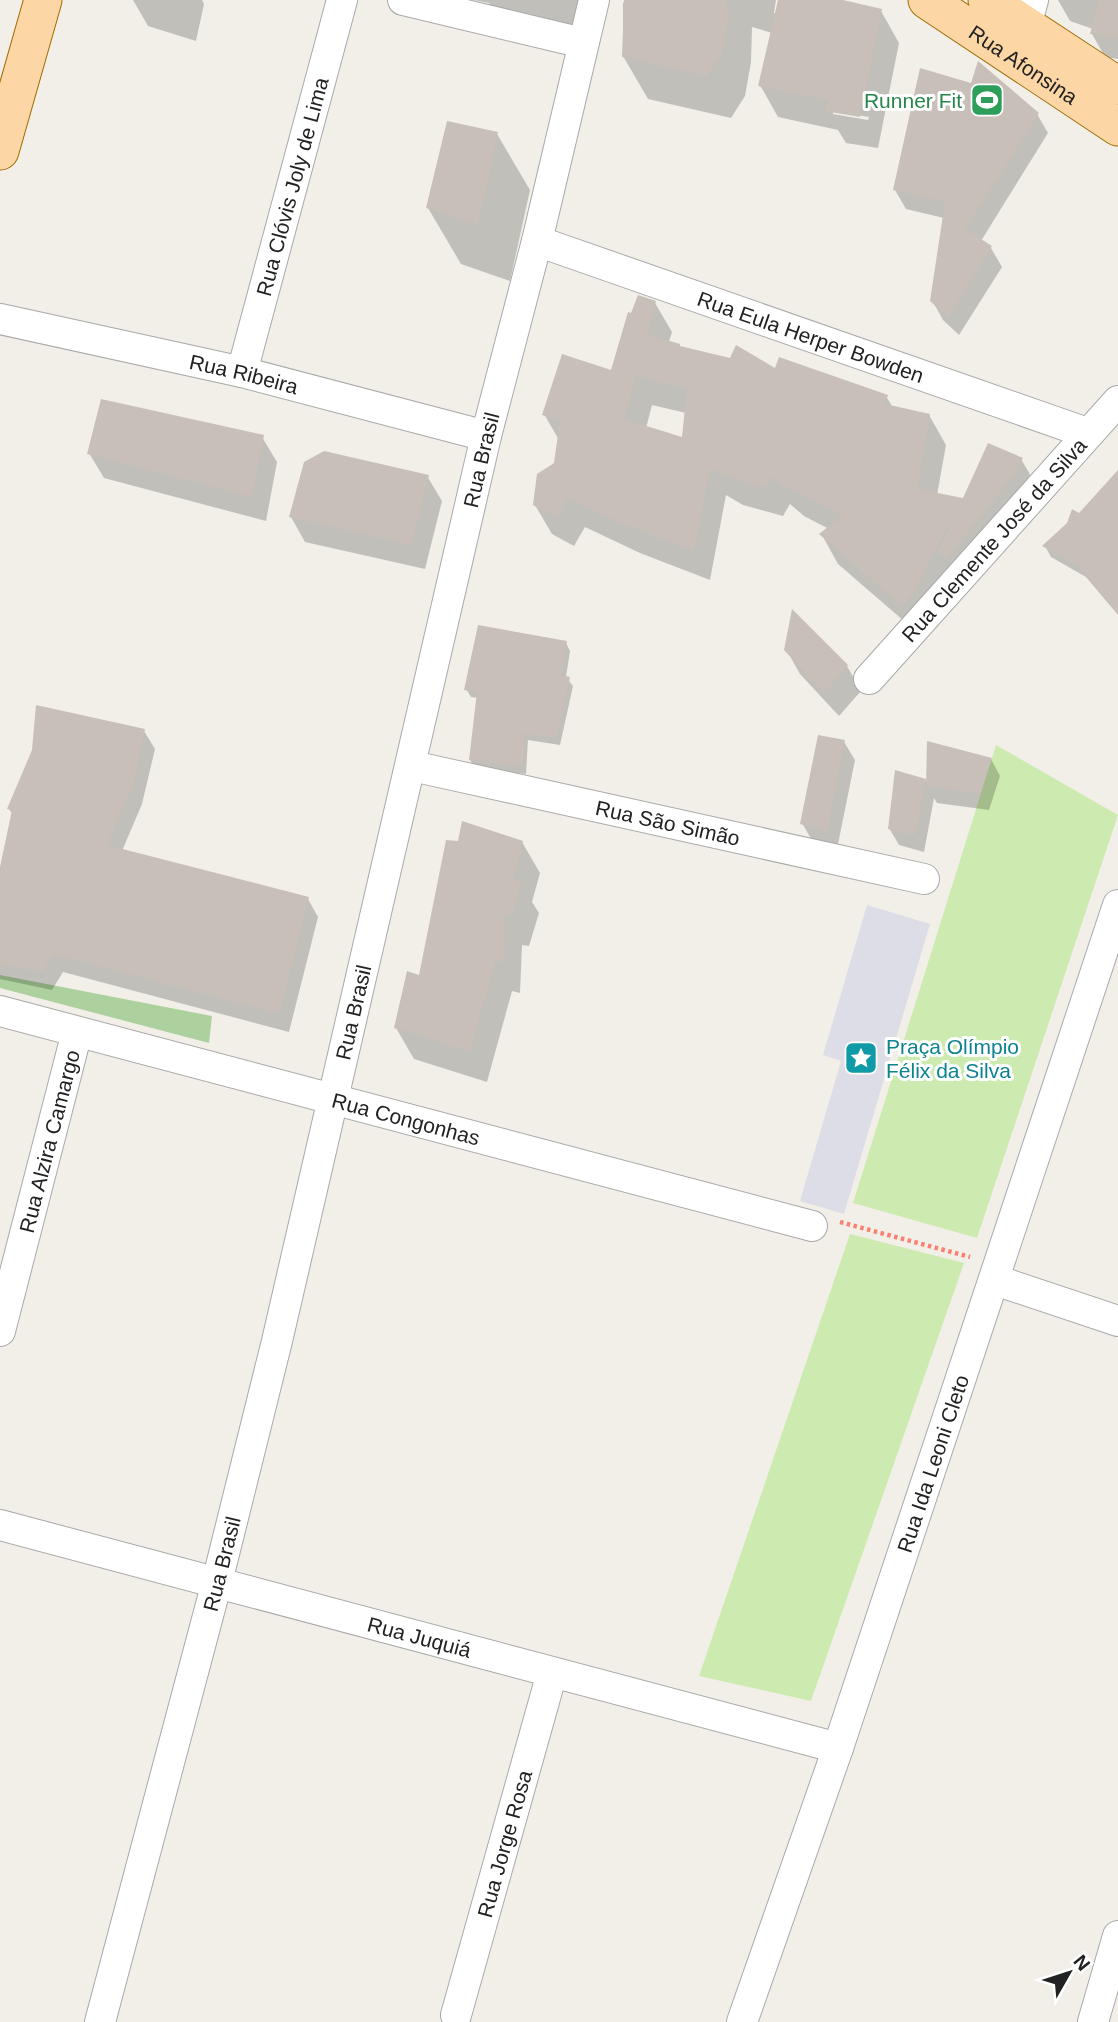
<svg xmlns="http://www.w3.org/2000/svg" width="1118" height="2022" font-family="Helvetica,sans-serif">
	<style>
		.grass { fill: #cdebb0 }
		.forest { fill: #add19e }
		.plaza { fill: #dddde8 }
		.shadow { fill: #0003; fill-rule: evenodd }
		.building { fill: #c7bfb8; fill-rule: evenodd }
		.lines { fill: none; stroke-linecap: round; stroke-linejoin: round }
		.minor-casing { stroke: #a9a9a9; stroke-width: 32 }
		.major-casing { stroke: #a06b00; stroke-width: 39 }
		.path { stroke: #fa8072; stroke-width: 4.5; stroke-dasharray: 3.5 3.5; stroke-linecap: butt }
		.minor { stroke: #fff; stroke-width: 30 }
		.major { stroke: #fcd6a4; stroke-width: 37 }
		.labels { text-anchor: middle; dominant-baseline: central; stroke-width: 6; stroke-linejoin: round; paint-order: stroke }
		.street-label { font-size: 21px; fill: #222; stroke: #fff }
		.leisure-label { font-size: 21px; fill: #27864d; stroke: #fff; text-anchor: end }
		.culture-label { font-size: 21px; fill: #0d838f; stroke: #fff; text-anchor: start }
	</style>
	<rect width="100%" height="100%" fill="#f2efe9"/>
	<path class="grass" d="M996 745 1118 815 977 1238 853 1203Z
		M850 1234 964 1263 811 1701 699 1676Z"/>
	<path class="forest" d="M0 975 212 1016 209 1043 0 988Z"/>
	<path class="plaza" d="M867 905 930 924 844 1214 800 1201 841 1061 823 1055Z"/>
	<path class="shadow" d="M133 0H202L204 4 196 41 148 26Z
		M474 0H581L579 37 498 18 489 3Z
		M631 0H776L774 13H777L780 0H836L881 11 899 43 878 148 846 143 838 130 778 117 760 85 772 33 752 27 751 62 745 96 731 118 648 99 623 56V2L629 7ZM833 111 869 117 868 120 833 114Z
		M1058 0H1118V59L1105 57 1092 34 1093 29 1070 21Z
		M972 85 1037 114 1048 133 981 241 991 248 1002 267 959 335 943 320 932 300 944 218 906 209 895 190Z
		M497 134 530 190 510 281 461 264 428 208Z
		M655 303 672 332 669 342 681 349 886 396 893 408 929 415 946 445 937 495 965 500 1021 459 1038 488 919 634 838 564 822 535 829 529 804 516 790 504 783 516 743 505 726 495 710 580 640 553 585 527 574 546 552 534 535 505 556 464 559 440 544 414 612 372ZM652 405 686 413 683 439 646 428Z
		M262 437 277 462 266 521 104 478 89 453Z
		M427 476 442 501 425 569 305 542 291 517Z
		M1118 484V615L1086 577 1051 557 1045 546Z
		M566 643 570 651 566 677 573 686 560 745 528 740 526 774 475 768 470 760 478 698 471 697 466 689Z
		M786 649 847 666 861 691 839 716 800 674Z
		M144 731 155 749 142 804 122 851 308 899 318 917 289 1032 63 972 52 990 0 979V875L13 815 9 809Z
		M844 742 855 760 837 849 813 842 802 823Z
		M991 759 1000 776 989 810 937 803 934 798 924 852 899 845 889 828 897 772 928 781Z
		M522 842 540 873 532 902 539 913 529 946 522 945 520 993 512 991 487 1082 414 1059 396 1028 420 977Z"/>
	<path class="building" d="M624 0H726L728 19 722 53 707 76 622 57Z
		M778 0H843L882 9 860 117 825 111 828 100 758 86Z
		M1099 0H1118V38L1090 34Z
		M978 61 1039 113 965 229 992 246 948 317 930 301 945 202 893 190 920 68 971 83Z
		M447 121 498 132 478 225 426 208Z
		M638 295 656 301 647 334 680 344V346L730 358 736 345 775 368 779 357 888 395 885 404 930 414 917 489 963 498 988 443 1023 458 1014 474 947 558 938 553 951 524H949L913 594 901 606 819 534 843 515 786 487 772 477 766 488 725 476 710 468 694 551 622 524 568 498 557 518 533 505 537 474 554 463 560 420 542 415 562 354 611 370 628 312 631 313ZM636 376 687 389 682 437 624 419Z
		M101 399 264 435 252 497 87 454Z
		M324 451 429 475 412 545 289 517 304 462Z
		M1118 470V614L1078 566 1042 546 1067 523 1072 509 1079 513Z
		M792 609 848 665 824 693 784 650Z
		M478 625 567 641 561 675 570 677 556 738 524 733 523 767 469 760 477 692 464 690Z
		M36 705 145 729 133 785 107 845 309 897 279 1014 53 954 42 972 0 964V867L12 810 7 809 32 750Z
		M818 735 845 740 827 832 800 824Z
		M927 741 992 758 980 794 926 786Z
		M895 770 926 779 915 836 888 829Z
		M462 821 523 841 513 879 522 880 512 916 505 914 503 962 495 961 470 1052 394 1028 407 971 419 975 446 840 458 841Z"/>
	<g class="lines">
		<defs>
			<g id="minor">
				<path d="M403 0 583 43"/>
				<path d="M1026 26 1033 0"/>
				<path id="s1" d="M537 241 1087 433"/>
				<path id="s2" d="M0 319 242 372 486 436"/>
				<path id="s3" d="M242 372 342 0"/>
				<path id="s4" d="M869 679 1118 401"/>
				<path id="s5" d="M412 766 924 879"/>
				<path id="s6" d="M0 1011 812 1226"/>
				<path d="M995 1280 1118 1321"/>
				<path id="s7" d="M0 1331 77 1032"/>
				<path id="s8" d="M0 1525 838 1748"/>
				<path id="s9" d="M456 2015 552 1673"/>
				<path id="s10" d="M100 2022 217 1582 277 1341 486 436 537 241 594 0"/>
				<path id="s11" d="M742 2022 838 1748 1118 905"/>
				<path d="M1093 2022 1118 1936"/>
			</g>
			<g id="major">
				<path id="s12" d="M927 0 1118 127"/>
				<path d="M987 0 1118 86"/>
				<path d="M0 151 43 0"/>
			</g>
		</defs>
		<use href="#minor" class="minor-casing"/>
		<use href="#major" class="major-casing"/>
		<path class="path" d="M840 1222 970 1257"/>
		<use href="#minor" class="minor"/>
		<use href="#major" class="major"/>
	</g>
	<defs>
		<symbol id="stadium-square" viewBox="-11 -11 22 22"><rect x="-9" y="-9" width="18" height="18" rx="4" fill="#2e9e5b" stroke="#fff"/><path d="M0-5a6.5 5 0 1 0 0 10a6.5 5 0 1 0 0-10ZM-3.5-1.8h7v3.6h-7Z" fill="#fff"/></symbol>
		<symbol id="sight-square" viewBox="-11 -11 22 22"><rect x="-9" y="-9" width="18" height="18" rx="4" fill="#0f9aa8" stroke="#fff"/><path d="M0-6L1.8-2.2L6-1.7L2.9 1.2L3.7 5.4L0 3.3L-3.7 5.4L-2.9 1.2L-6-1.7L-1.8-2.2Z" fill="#fff"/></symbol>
	</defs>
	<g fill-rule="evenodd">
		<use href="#stadium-square" x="968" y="81" width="38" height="38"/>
		<use href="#sight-square" x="842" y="1039" width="38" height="38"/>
	</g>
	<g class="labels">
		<g class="street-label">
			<text stroke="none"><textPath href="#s12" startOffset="116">Rua Afonsina</textPath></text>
			<text stroke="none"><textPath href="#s3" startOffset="192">Rua Clóvis Joly de Lima</textPath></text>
			<text stroke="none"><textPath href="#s1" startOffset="290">Rua Eula Herper Bowden</textPath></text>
			<text stroke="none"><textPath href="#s2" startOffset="250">Rua Ribeira</textPath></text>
			<text stroke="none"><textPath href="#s10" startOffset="1608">Rua Brasil</textPath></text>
			<text stroke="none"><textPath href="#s4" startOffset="187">Rua Clemente José da Silva</textPath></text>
			<text stroke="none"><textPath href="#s5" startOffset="262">Rua São Simão</textPath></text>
			<text stroke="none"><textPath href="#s10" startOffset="1041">Rua Brasil</textPath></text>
			<text stroke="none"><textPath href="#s6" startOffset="420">Rua Congonhas</textPath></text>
			<text stroke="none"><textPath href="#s7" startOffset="196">Rua Alzira Camargo</textPath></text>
			<text stroke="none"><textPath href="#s11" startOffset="590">Rua Ida Leoni Cleto</textPath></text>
			<text stroke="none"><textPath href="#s10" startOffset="474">Rua Brasil</textPath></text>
			<text stroke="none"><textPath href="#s8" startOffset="434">Rua Juquiá</textPath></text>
			<text stroke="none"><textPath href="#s9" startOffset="178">Rua Jorge Rosa</textPath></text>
		</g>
		<g class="leisure-label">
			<text x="962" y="100">Runner Fit</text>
		</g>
		<g class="culture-label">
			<text x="886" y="1046">Praça Olímpio<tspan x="886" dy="24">Félix da Silva</tspan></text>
		</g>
	</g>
	<g transform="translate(1069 1973) rotate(51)" stroke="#ffffff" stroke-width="5" paint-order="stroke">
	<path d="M0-5L12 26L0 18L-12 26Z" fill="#222222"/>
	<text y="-10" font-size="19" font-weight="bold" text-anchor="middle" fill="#222222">N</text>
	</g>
</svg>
